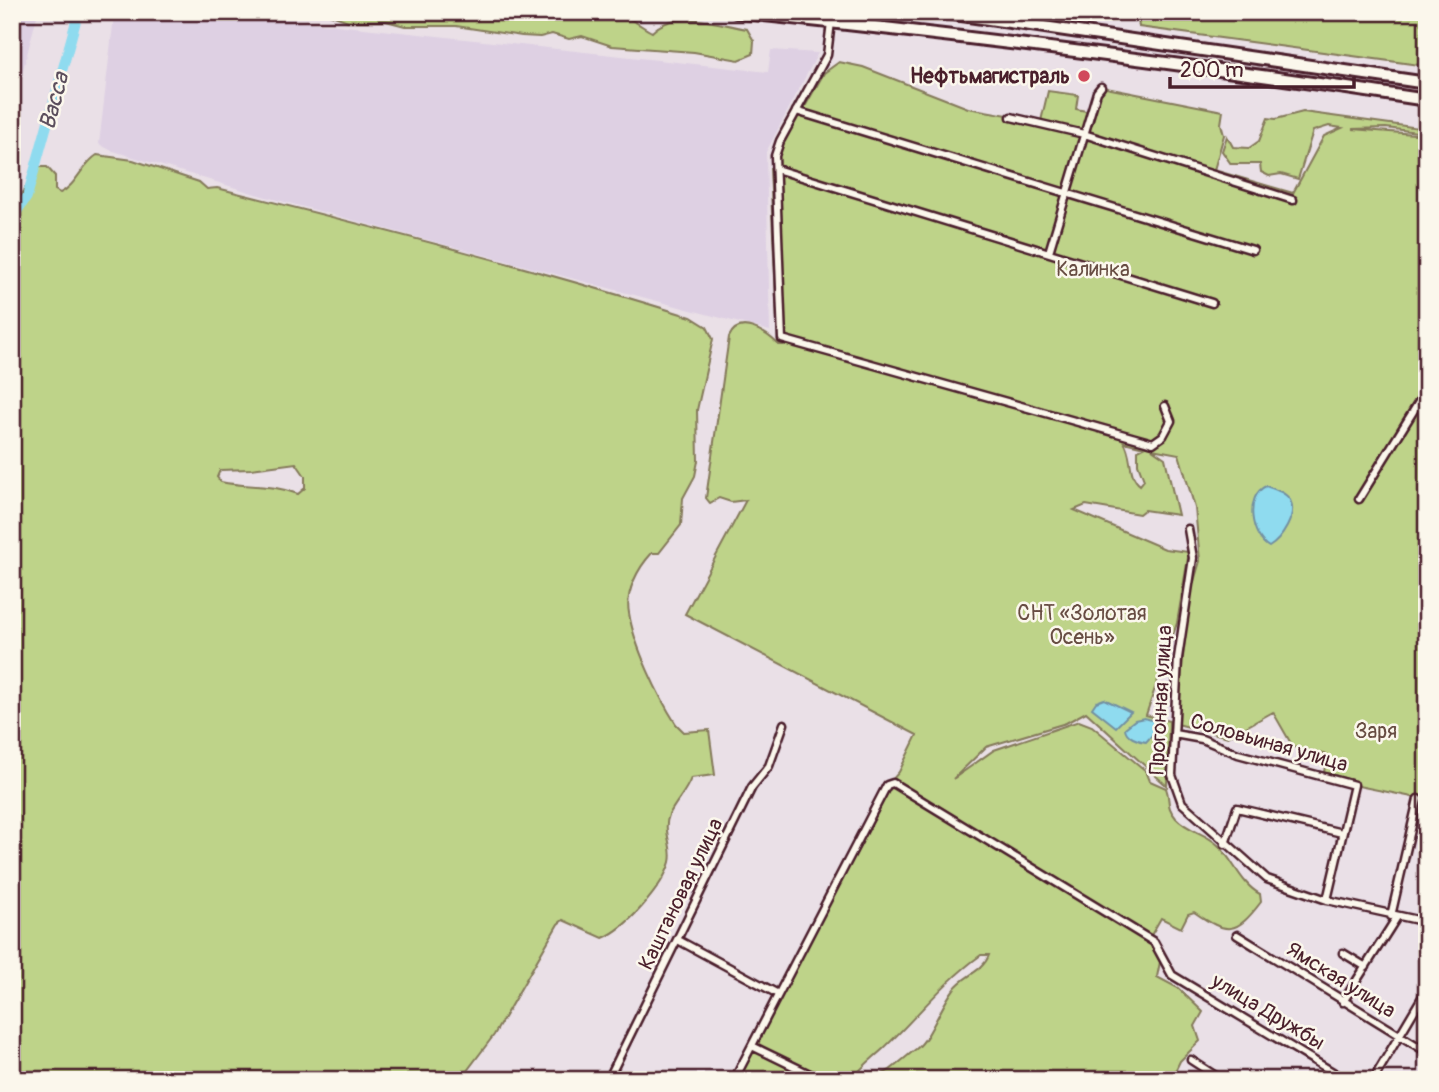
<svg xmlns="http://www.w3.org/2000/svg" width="1439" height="1092" font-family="Pangolin,sans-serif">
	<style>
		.built { fill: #ded0e3 }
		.green { fill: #bed389; stroke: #84795a; stroke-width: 2; fill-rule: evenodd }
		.water { fill: #8fdbef; stroke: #7390a1; stroke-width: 2 }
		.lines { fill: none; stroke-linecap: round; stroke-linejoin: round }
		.river { stroke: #8fdbef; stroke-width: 10 }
		.minor-casing { stroke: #4a1f2b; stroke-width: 11 }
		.trunk-casing { stroke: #4a1f2b; stroke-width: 16 }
		.minor { stroke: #fbf7ec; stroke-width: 6 }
		.trunk { stroke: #fbf7ec; stroke-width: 10 }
		.poi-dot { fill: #d1495b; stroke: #fbf7ec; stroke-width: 2.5 }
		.labels { text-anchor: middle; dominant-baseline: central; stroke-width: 5; stroke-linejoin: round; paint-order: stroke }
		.poi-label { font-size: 21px; font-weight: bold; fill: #4a1f2b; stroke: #fbf7ec; text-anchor: end }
		.park-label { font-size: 21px; fill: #674c42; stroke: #fbf7ec }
		.street-label { font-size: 21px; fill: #4a1f2b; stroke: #fbf7ec }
		.water-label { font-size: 23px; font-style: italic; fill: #5b4e5c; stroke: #fbf7ec }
	</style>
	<rect width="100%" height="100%" fill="#eae0e7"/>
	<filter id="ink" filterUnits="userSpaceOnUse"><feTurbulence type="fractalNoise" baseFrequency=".0143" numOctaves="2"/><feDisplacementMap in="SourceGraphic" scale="14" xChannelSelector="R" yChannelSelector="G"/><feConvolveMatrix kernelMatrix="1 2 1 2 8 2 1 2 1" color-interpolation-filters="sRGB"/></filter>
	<g filter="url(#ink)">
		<path class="built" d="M12 12H38L12 112Z
			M81 12H216L768 72 771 50 818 53 766 152 770 331 266 197 110 150 99 144 114 16Z"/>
		<path class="green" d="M283 12H563C583 18 605 11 626 18 635 20 643 28 652 32 675 8 718 24 747 29L754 41 753 54 739 60 694 52 612 46 582 36 569 39 552 34 540 37 522 36 456 26H405L386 21H348L329 14Z
			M1137 12H1427V66L1139 27Z
			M839 62 863 67 968 108 1041 121 1048 91 1078 95 1076 109 1091 112 1101 87 1223 111 1221 124 1224 135 1214 170 1293 193 1324 136 1342 128 1329 126 1313 131 1298 179 1281 174 1269 176 1261 172 1260 164H1231L1222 151 1227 136 1233 147 1249 148 1259 141 1268 118 1276 119 1303 112 1427 129 1425 133 1386 128 1352 129 1427 135V800L1358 786V782L1324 772 1327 755 1293 747 1273 712 1228 737 1177 724 1188 602 1200 561 1195 508 1179 454 1152 449 1165 458 1178 515 1144 510 1139 514 1086 505 1074 510 1165 549 1189 552 1177 623 1146 715 1169 721 1167 786 1086 712 1066 723 986 747 953 779 994 750 1079 721 1092 726 1146 771 1150 781 1166 788C1171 801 1165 805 1176 818 1188 831 1206 833 1218 845 1234 861 1241 884 1260 894L1261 902C1236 935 1227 935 1194 912L1188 914 1181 928 1161 918 1150 937 892 780 899 772 917 735 685 614 746 500 731 502 719 498 710 503 706 498 729 337C739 314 767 333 779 345H784L778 343 770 168H776L775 156 796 111 802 112 824 73ZM1124 442 1144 447 1138 450V464L1144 480 1140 485C1127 475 1133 455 1124 442Z
			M97 155 133 160 199 182 207 189 217 188C376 228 534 268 691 317L707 327 713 339 697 410 698 461 695 476 683 498 681 525 659 553H652C638 568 625 592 629 613 634 646 658 696 676 724L684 732 709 730 715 775 691 778C686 792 676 801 669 815 662 831 674 847 670 862 663 887 626 929 603 938L563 920 558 924 494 1035 460 1080H12V207L22 195 35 167H47L55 176V190L60 193C76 186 82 164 97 155ZM296 463 305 476V488L298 494C270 483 249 488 221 482L217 477 220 470 251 469Z
			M892 785 1153 943 1160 962 1157 977 1178 988 1203 1012 1195 1026 1200 1041 1180 1061 1171 1080H871C876 1075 884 1074 890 1070 898 1064 907 1056 916 1049 930 1039 941 1005 954 989 964 975 983 972 989 955H981C942 983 917 1017 883 1049 871 1060 861 1067 852 1080H737Z"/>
		<path class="water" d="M1266 486C1274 489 1285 492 1290 500 1298 515 1281 540 1269 547 1251 537 1244 496 1266 486Z
			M1104 699 1131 712 1116 727 1092 708 1096 702Z
			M1144 718 1156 721 1155 732 1146 742C1138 741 1126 737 1125 728L1135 720Z"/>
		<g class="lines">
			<path class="river" d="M12 218 27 197 76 21"/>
			<defs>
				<path id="minor" d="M831 22 827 55 780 141 775 156 782 339 1153 443 1163 436 1171 421 1165 406
					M796 111 1253 250
					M1011 117 1084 134 1293 200
					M776 169 1212 303
					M1049 252 1097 92 1101 87
					M1359 499 1427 389
					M1188 529 1193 558 1178 658 1172 775 1182 803 1267 879 1327 900 1427 922
					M1174 734 1202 739 1238 754 1354 785 1327 900
					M1225 844 1237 808 1342 833
					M1391 916 1418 799
					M1237 935 1427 1052
					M678 940 778 994
					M1343 953 1366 967
					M1343 1002 1397 917
					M752 1046 822 1080
					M1191 1060 1222 1080
					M608 1080 752 787 769 766 784 724
					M734 1080 887 785 893 783 1154 942 1172 975 1346 1080
					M1373 1080 1427 989"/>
				<path id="trunk" d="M736 12C967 36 1197 65 1427 100
					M941 12 1427 83"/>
			</defs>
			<use href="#minor" class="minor-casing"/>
			<use href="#trunk" class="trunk-casing"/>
			<use href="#minor" class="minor"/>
			<use href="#trunk" class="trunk"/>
		</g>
	</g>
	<circle class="poi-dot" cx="1084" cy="76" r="7"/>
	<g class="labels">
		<g class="poi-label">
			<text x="1070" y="76">Нефтьмагистраль</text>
		</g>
		<g class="park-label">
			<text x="1093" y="269">Калинка</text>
			<text x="1082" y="613">СНТ «Золотая<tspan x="1082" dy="24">Осень»</tspan></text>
			<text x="1376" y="731">Заря</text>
		</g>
		<g class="street-label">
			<text transform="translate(1161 700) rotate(-87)">Прогонная улица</text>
			<text transform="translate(1269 743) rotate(16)">Соловьиная улица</text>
			<text transform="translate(681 894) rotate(-64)">Каштановая улица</text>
			<text transform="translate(1341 980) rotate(32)">Ямская улица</text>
			<text transform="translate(1268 1012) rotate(31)">улица Дружбы</text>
		</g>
		<g class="water-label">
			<text transform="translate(54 101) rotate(-75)">Васса</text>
		</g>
	</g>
	<rect width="1439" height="1092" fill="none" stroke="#fbf7ec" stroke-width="42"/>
	<rect x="21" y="21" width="1397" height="1050" fill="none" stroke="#4a1f2b" stroke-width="2.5" filter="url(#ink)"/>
	<path d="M1170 77v10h184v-10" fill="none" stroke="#4a1f2b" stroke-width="3.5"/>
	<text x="1180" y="77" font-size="21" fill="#4a1f2b" stroke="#fbf7ec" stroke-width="5" paint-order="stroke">200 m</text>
</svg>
